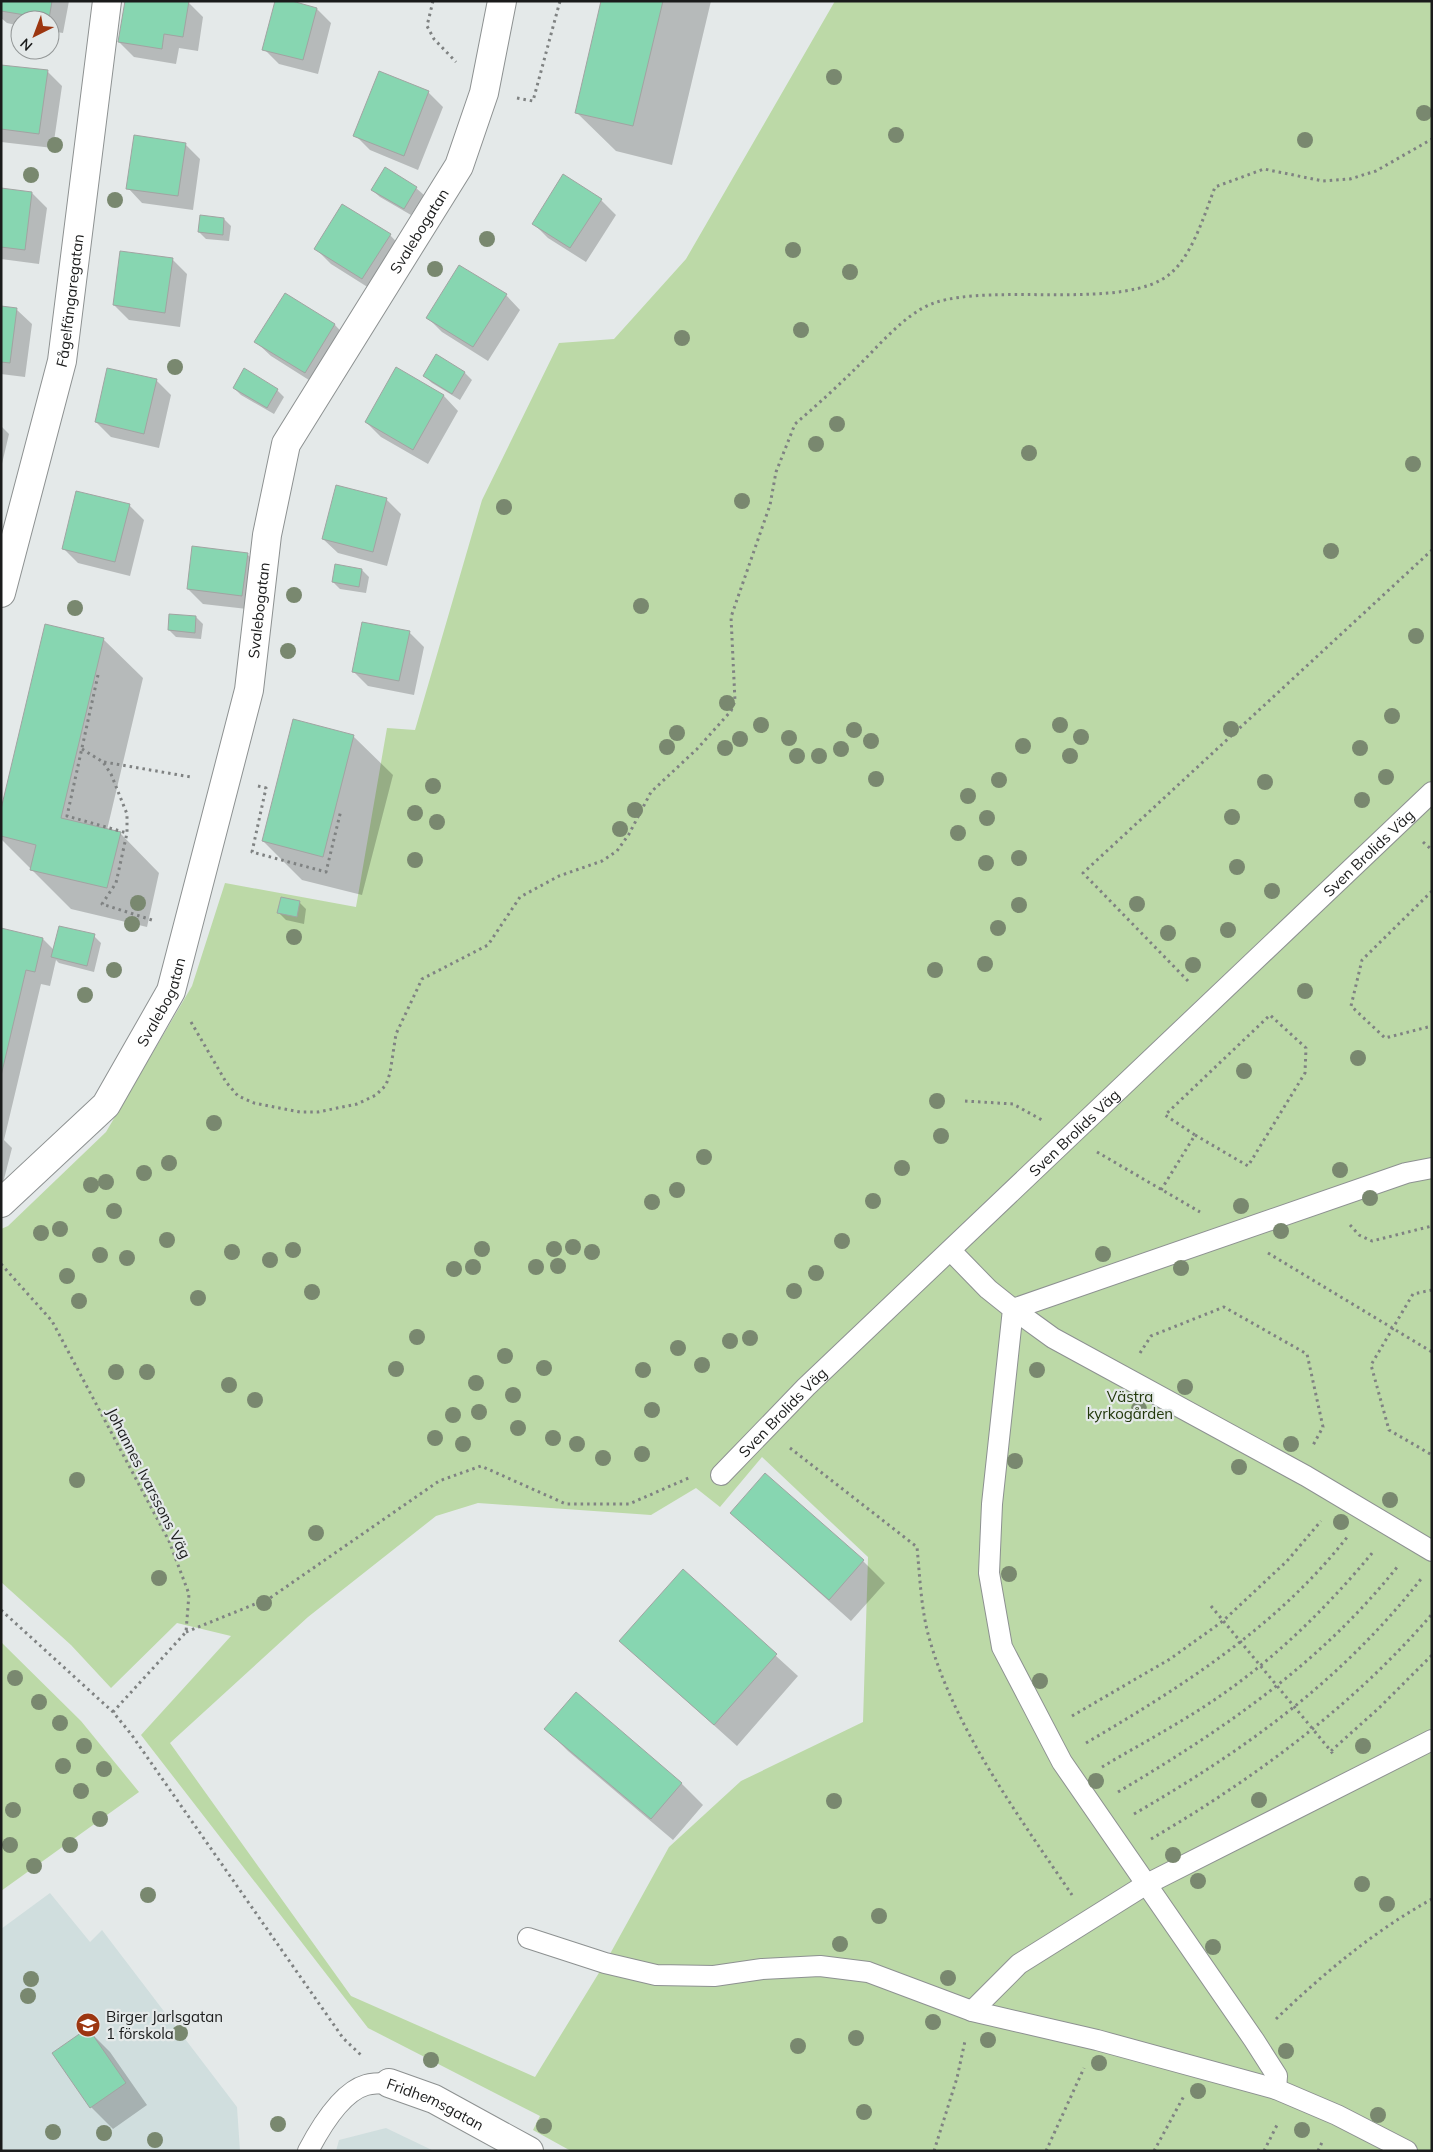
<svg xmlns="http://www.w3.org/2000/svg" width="1433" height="2152" font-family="Mulish,sans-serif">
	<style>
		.built { fill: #d0dede }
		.green { fill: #bcd9a7; fill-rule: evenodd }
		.shadow { fill: #0003 }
		.building { fill: #87d6b1; stroke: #a1a4a2 }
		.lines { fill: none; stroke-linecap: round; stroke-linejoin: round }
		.lane-casing { stroke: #8d9191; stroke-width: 22 }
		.street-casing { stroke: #8d9191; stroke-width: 30 }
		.path { stroke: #7f8282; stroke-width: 3; stroke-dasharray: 2.5 4; stroke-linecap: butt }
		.lane { stroke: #fff; stroke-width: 20 }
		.street { stroke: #fff; stroke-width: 28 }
		.tree { fill: #79886f }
		.labels { text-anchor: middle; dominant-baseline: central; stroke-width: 4.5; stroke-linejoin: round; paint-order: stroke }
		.street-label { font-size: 15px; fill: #1a1b1b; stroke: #e4e9e9 }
		.park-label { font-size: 15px; fill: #22380b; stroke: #e4e9e9 }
		.poi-label { font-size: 15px; fill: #1a1b1b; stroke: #e4e9e9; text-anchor: start }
	</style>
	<rect width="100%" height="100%" fill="#e4e9e9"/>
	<path class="built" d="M50 1893 90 1942 102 1930 237 2107 240 2151H1V1929Z
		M386 2128 434 2151H336L339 2140Z"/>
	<path class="green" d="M835 1H1432V2151H571L533 2130 540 2116 368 2028 141 1735 231 1636 177 1623 111 1688 71 1645 1 1582V1229L8 1226 106 1132 192 986 225 883 356 907 387 728 415 730 482 500 559 343 614 339 686 259ZM762 1457 868 1557 863 1722 741 1781 669 1847 605 1963 535 2077 351 1996 170 1743 308 1617 436 1516 478 1503 651 1515 696 1488 720 1507Z
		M1 1642 81 1721 139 1792 1 1891Z"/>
	<path class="shadow" d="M1 1H69L63 33 50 31V20H20V26L7 23 1 18Z
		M603 1H711L672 165 616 151 576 112Z
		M188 2 203 17 198 51 179 48 176 64 134 57 119 42Z
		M317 9 331 23 318 74 279 64 264 49Z
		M1 66 47 71 62 86 53 148 1 142Z
		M380 73 429 93 443 107 418 170 370 150 355 135Z
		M185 144 200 159 193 210 142 203 128 188Z
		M385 169 416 188 424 195 411 215 380 197 372 190Z
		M1 189 32 193 47 208 39 264 1 259Z
		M601 200 616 215 586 262 548 238 533 223Z
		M224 219 231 226 229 241 206 239 199 232Z
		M390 235 404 250 377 293 331 264 316 249Z
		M172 259 187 274 180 327 129 320 114 305Z
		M285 295 335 325 349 340 320 387 271 356 256 342Z
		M506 295 520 310 488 361 442 332 428 318Z
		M1 308 17 310 32 324 25 377 1 374Z
		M436 356 465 373 472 380 460 400 432 383 424 376Z
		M397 369 444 396 458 411 428 464 381 437 366 422Z
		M156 380 171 395 159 448 111 437 96 422Z
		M234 388 277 390 284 397 274 414 241 395Z
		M1 426 9 434 1 468Z
		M386 499 401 514 387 566 338 553 323 539Z
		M129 505 144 520 130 576 78 563 63 548Z
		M247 554 262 569 257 610 203 604 188 589Z
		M336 566 362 570 369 577 366 593 340 589 333 582Z
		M196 617 203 624 201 639 176 637 169 630Z
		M409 632 424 647 414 695 368 686 353 671Z
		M103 639 143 678 107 830 120 833 159 873 147 927 71 909 1 839V815Z
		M353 736 393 775 362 895 302 880 263 841Z
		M299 902 306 909 304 924 286 920 279 913Z
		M1 930 43 939 54 950 94 936 101 943 94 972 59 963 56 960 50 986 41 984 4 1140 12 1148 3 1183 1 1182Z
		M731 1513 863 1561 885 1583 851 1621Z
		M683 1571 798 1676 737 1746 620 1641Z
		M546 1729 681 1783 703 1805 673 1840 568 1751Z
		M88 2030 110 2052 147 2105 113 2129 91 2107Z"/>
	<path class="building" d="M1 1H52L49 19 1 11Z
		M125 1H189L183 37 164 34 162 49 118 42Z
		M275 1H292L317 8 303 60 262 50Z
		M601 1H663L633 126 575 113Z
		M1 65 48 70 39 134 1 129Z
		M379 71 429 91 404 156 353 136Z
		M134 135 186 143 178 196 126 189Z
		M385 167 417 187 404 209 371 190Z
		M563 174 602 199 570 248 532 224Z
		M1 188 32 192 25 250 1 247Z
		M342 204 391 234 362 279 314 249Z
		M200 215 224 218 223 235 198 232Z
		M120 251 173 258 165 313 113 305Z
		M459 265 507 294 473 347 426 318Z
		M285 293 335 324 305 373 254 342Z
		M1 306 17 308 10 363 1 362Z
		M436 354 465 372 452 394 423 376Z
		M396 367 444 395 413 450 365 422Z
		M107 368 157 379 144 434 95 422Z
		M244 368 278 389 267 408 233 388Z
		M336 485 387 498 373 552 322 539Z
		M76 491 130 504 115 562 62 549Z
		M192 546 248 553 242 596 187 589Z
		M335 564 362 569 359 587 332 582Z
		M169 614 196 616 195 633 168 630Z
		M362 622 410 631 399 681 352 672Z
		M45 624 104 638 61 818 121 832 107 888 30 870 36 845 1 836V809Z
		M293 719 354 735 323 857 262 841Z
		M281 897 300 901 297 917 277 913Z
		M59 926 95 934 87 966 51 957Z
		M1 928 43 938 35 972 26 970 1 1076Z
		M765 1473 864 1560 829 1600 730 1513Z
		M683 1569 777 1654 714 1725 619 1641Z
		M576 1692 682 1783 651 1819 544 1729Z
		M88 2028 126 2083 90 2108 52 2053Z"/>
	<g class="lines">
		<defs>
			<g id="lane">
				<path d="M951 1251 988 1289 1013 1309 992 1504 989 1573 1002 1647 1062 1762 1254 2040 1277 2076 1276 2089"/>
				<path d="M1013 1309 1053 1338 1306 1476 1432 1551"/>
				<path d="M1013 1309 1406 1173 1432 1168"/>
				<path id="s1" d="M721 1475 806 1387 1432 792"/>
				<path d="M528 1938 605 1963 656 1975 714 1976 762 1969 820 1966 868 1972 972 2011 1097 2040 1276 2089 1337 2115 1407 2151"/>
				<path d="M972 2011 1019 1964 1145 1885 1432 1740"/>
				<path d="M308 2151C319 2130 341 2092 366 2085 373 2083 382 2083 389 2083"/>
			</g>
			<g id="street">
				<path id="s2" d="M1 593 62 361 107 1"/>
				<path id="s3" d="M1 1203 106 1105 171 991 249 690 267 535 286 444 459 166 484 93 502 1"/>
				<path id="s4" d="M389 2083 434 2099 529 2151"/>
			</g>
		</defs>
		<use href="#lane" class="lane-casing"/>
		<use href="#street" class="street-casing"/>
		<path class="path" d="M433 1 427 26 434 39 456 62
			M517 98 533 101 560 1
			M98 675 67 816 127 833
			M82 749 103 762 111 774 127 814V833L116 883 102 904 155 921
			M104 762 191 777
			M258 786 266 788 252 852 326 872 341 810
			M1423 842 1432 850
			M1432 891 1362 960 1351 1006 1385 1038 1432 1026
			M1188 981 1083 873 1432 550
			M191 1022 226 1082 238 1096 254 1103 300 1112H318L357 1104 376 1095 386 1085 390 1073 396 1034 422 979 488 945 520 897 559 876 602 861 617 851 629 834 651 792 697 749 731 711 735 701 731 617 770 505 776 472 795 424C816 406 837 387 856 368 878 347 905 313 934 303 995 282 1127 312 1171 273 1193 254 1205 213 1215 187L1264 169 1323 181 1350 179 1376 171 1432 139
			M965 1101 1013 1104 1042 1120
			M1097 1152 1200 1212
			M1161 1190 1195 1135 1165 1115 1270 1015 1306 1048 1305 1073 1248 1166 1195 1135
			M1350 1225 1359 1235 1372 1241 1432 1226
			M1268 1253 1432 1352
			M1 1264 52 1321 169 1541 189 1594 186 1632 113 1712
			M1432 1290 1413 1294 1371 1365 1389 1430 1432 1455
			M1140 1353 1151 1336 1224 1307 1307 1354 1323 1427 1312 1447
			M790 1448 917 1547C920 1578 921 1611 930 1641 956 1731 1020 1818 1072 1895
			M1211 1606 1335 1756
			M1 1610 113 1712 131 1734 343 2038 362 2056
			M186 1632 270 1598 439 1481 481 1466 566 1504H629L691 1477
			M1072 1716 1170 1659 1223 1621 1287 1561 1321 1521
			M1086 1743C1183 1686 1278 1626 1348 1536
			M1331 1751 1379 1708 1432 1655
			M1102 1767C1149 1739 1198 1714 1242 1680 1290 1644 1335 1598 1373 1552
			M1118 1792C1224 1729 1320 1664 1398 1566
			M1134 1814C1246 1749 1340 1682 1421 1579
			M1151 1839C1255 1778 1353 1706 1432 1614
			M1276 2019C1324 1973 1374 1931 1432 1899
			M934 2151 957 2078 965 2041
			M1046 2151 1084 2068
			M1154 2151 1185 2094
			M1264 2151 1278 2123
			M1318 2151 1323 2140"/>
		<use href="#lane" class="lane"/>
		<use href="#street" class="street"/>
	</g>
	<g class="tree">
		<circle cx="834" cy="77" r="8"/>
		<circle cx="1424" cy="113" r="8"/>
		<circle cx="896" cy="135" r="8"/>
		<circle cx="1305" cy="140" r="8"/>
		<circle cx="55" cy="145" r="8"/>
		<circle cx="31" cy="175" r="8"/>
		<circle cx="115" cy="200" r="8"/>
		<circle cx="487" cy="239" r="8"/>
		<circle cx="793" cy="250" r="8"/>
		<circle cx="435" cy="269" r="8"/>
		<circle cx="850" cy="272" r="8"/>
		<circle cx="801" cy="330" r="8"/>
		<circle cx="682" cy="338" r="8"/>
		<circle cx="175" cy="367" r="8"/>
		<circle cx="837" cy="424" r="8"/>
		<circle cx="816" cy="444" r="8"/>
		<circle cx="1029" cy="453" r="8"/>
		<circle cx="1413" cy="464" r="8"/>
		<circle cx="742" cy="501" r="8"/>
		<circle cx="504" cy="507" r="8"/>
		<circle cx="1331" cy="551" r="8"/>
		<circle cx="294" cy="595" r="8"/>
		<circle cx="641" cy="606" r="8"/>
		<circle cx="75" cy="608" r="8"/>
		<circle cx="1416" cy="636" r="8"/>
		<circle cx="288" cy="651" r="8"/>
		<circle cx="727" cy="703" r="8"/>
		<circle cx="1392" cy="716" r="8"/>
		<circle cx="761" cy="725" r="8"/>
		<circle cx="1060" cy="725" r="8"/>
		<circle cx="1231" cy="729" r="8"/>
		<circle cx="854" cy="730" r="8"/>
		<circle cx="677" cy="733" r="8"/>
		<circle cx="1081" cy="737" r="8"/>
		<circle cx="789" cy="738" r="8"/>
		<circle cx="740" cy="739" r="8"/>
		<circle cx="871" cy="741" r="8"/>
		<circle cx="1023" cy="746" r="8"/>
		<circle cx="667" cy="747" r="8"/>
		<circle cx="725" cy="748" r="8"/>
		<circle cx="1360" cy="748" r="8"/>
		<circle cx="841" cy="749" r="8"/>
		<circle cx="797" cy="756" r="8"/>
		<circle cx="819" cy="756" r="8"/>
		<circle cx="1070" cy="756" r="8"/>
		<circle cx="1386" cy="777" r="8"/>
		<circle cx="876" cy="779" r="8"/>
		<circle cx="999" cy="780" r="8"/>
		<circle cx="1265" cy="782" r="8"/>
		<circle cx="433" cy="786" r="8"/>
		<circle cx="968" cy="796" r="8"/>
		<circle cx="1362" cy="800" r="8"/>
		<circle cx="635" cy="810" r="8"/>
		<circle cx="415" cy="813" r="8"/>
		<circle cx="1232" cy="817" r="8"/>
		<circle cx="987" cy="818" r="8"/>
		<circle cx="437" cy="822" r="8"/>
		<circle cx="620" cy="829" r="8"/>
		<circle cx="958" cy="833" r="8"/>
		<circle cx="1019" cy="858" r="8"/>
		<circle cx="415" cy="860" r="8"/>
		<circle cx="986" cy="863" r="8"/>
		<circle cx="1237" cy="867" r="8"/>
		<circle cx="1272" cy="891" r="8"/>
		<circle cx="138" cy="903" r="8"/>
		<circle cx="1137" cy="904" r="8"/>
		<circle cx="1019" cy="905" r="8"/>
		<circle cx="132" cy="924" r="8"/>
		<circle cx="998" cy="928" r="8"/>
		<circle cx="1228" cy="930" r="8"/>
		<circle cx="1168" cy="933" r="8"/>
		<circle cx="294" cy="937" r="8"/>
		<circle cx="985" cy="964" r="8"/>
		<circle cx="1193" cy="965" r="8"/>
		<circle cx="114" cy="970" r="8"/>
		<circle cx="935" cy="970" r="8"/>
		<circle cx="1305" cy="991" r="8"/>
		<circle cx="85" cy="995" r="8"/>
		<circle cx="1358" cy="1058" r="8"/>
		<circle cx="1244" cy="1071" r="8"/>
		<circle cx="937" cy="1101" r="8"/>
		<circle cx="214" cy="1123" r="8"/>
		<circle cx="941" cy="1136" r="8"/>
		<circle cx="704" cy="1157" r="8"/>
		<circle cx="169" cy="1163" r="8"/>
		<circle cx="902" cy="1168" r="8"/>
		<circle cx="1340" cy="1170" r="8"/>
		<circle cx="144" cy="1173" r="8"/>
		<circle cx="106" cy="1182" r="8"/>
		<circle cx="91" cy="1185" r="8"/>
		<circle cx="677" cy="1190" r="8"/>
		<circle cx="1370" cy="1198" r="8"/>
		<circle cx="873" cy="1201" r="8"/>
		<circle cx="652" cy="1202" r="8"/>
		<circle cx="1241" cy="1206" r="8"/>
		<circle cx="114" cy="1211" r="8"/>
		<circle cx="60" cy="1229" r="8"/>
		<circle cx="1281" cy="1231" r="8"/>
		<circle cx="41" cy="1233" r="8"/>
		<circle cx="167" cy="1240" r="8"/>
		<circle cx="842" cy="1241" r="8"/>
		<circle cx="573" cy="1247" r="8"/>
		<circle cx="482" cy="1249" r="8"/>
		<circle cx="554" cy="1249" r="8"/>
		<circle cx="293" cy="1250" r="8"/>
		<circle cx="232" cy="1252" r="8"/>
		<circle cx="592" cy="1252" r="8"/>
		<circle cx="1103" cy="1254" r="8"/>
		<circle cx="100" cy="1255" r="8"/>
		<circle cx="127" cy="1258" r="8"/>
		<circle cx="270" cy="1260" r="8"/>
		<circle cx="558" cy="1266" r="8"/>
		<circle cx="473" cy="1267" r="8"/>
		<circle cx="536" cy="1267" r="8"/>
		<circle cx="1181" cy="1268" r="8"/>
		<circle cx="454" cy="1269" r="8"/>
		<circle cx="816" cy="1273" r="8"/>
		<circle cx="67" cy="1276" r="8"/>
		<circle cx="794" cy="1291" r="8"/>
		<circle cx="312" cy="1292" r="8"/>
		<circle cx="198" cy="1298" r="8"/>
		<circle cx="79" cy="1301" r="8"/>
		<circle cx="417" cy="1337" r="8"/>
		<circle cx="750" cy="1338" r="8"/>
		<circle cx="730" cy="1341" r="8"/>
		<circle cx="678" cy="1348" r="8"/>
		<circle cx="505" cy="1356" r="8"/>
		<circle cx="702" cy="1365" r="8"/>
		<circle cx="544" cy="1368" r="8"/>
		<circle cx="396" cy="1369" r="8"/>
		<circle cx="643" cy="1370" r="8"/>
		<circle cx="1037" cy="1370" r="8"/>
		<circle cx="116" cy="1372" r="8"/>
		<circle cx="147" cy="1372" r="8"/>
		<circle cx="476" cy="1383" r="8"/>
		<circle cx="229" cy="1385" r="8"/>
		<circle cx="1185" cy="1387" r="8"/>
		<circle cx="513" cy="1395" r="8"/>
		<circle cx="255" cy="1400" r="8"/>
		<circle cx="1139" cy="1409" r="8"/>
		<circle cx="652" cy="1410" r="8"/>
		<circle cx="479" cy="1412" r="8"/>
		<circle cx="453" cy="1415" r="8"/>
		<circle cx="518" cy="1428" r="8"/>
		<circle cx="435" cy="1438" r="8"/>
		<circle cx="553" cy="1438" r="8"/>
		<circle cx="463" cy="1444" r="8"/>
		<circle cx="577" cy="1444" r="8"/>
		<circle cx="1291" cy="1444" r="8"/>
		<circle cx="642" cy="1454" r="8"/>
		<circle cx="603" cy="1458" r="8"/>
		<circle cx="1015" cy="1461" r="8"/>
		<circle cx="1239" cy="1467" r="8"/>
		<circle cx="77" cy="1480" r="8"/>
		<circle cx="1390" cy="1500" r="8"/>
		<circle cx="1341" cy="1522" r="8"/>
		<circle cx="316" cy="1533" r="8"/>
		<circle cx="1009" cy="1574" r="8"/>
		<circle cx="159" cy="1578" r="8"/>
		<circle cx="264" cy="1603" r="8"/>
		<circle cx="15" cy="1678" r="8"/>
		<circle cx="1040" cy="1681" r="8"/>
		<circle cx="39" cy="1702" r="8"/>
		<circle cx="60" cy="1723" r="8"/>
		<circle cx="84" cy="1746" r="8"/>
		<circle cx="1363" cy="1746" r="8"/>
		<circle cx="63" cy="1766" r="8"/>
		<circle cx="104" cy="1769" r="8"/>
		<circle cx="1096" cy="1781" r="8"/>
		<circle cx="81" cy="1791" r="8"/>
		<circle cx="1259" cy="1800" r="8"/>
		<circle cx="834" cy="1801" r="8"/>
		<circle cx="13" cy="1810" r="8"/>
		<circle cx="100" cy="1819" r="8"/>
		<circle cx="10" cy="1845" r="8"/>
		<circle cx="70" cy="1845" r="8"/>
		<circle cx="1173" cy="1855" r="8"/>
		<circle cx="34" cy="1866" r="8"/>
		<circle cx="1198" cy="1881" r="8"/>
		<circle cx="1362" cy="1884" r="8"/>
		<circle cx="148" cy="1895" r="8"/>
		<circle cx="1387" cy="1904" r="8"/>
		<circle cx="879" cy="1916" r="8"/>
		<circle cx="840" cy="1944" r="8"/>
		<circle cx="1213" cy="1947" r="8"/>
		<circle cx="948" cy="1978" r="8"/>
		<circle cx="31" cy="1979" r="8"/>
		<circle cx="28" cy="1996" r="8"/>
		<circle cx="933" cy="2022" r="8"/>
		<circle cx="180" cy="2033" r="8"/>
		<circle cx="856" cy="2038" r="8"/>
		<circle cx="988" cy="2040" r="8"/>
		<circle cx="798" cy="2046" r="8"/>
		<circle cx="1286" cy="2051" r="8"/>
		<circle cx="431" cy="2060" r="8"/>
		<circle cx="1099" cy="2063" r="8"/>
		<circle cx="1198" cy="2091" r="8"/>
		<circle cx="864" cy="2112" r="8"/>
		<circle cx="1378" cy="2115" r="8"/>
		<circle cx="278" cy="2124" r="8"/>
		<circle cx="544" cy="2126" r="8"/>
		<circle cx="1302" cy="2130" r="8"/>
		<circle cx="53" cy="2132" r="8"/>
		<circle cx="104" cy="2133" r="8"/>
		<circle cx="155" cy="2140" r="8"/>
	</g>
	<defs>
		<symbol id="school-disc" viewBox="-11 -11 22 22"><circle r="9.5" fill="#9c3610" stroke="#e4e9e9"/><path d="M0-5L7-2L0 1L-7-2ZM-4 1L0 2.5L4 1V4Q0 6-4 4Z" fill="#fff"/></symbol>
	</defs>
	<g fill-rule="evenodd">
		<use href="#school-disc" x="74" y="2011" width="28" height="28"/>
	</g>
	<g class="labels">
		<g class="street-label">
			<text stroke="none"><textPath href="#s3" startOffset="1086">Svalebogatan</textPath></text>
			<text stroke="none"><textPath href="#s2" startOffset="301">Fågelfängaregatan</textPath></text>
			<text stroke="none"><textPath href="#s3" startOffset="666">Svalebogatan</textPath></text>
			<text stroke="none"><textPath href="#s1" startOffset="898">Sven Brolids Väg</textPath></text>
			<text stroke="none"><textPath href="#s3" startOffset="261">Svalebogatan</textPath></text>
			<text stroke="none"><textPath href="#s1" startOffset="492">Sven Brolids Väg</textPath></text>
			<text stroke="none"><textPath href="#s1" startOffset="88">Sven Brolids Väg</textPath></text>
			<text transform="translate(149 1483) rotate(63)">Johannes Ivarssons Väg</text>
			<text stroke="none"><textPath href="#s4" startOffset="51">Fridhemsgatan</textPath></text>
		</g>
		<g class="park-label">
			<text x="1130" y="1396">Västra<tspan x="1130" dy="17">kyrkogården</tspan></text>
		</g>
		<g class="poi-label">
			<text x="106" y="2016">Birger Jarlsgatan<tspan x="106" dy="17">1 förskola</tspan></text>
		</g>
	</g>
	<rect width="1433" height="2152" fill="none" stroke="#1a1b1b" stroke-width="5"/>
	<g transform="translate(35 35) rotate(222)"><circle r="24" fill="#e4e9e9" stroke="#939797"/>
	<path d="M0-4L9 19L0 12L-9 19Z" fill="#9c3610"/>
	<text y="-8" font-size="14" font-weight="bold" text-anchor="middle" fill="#1a1b1b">N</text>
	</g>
</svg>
